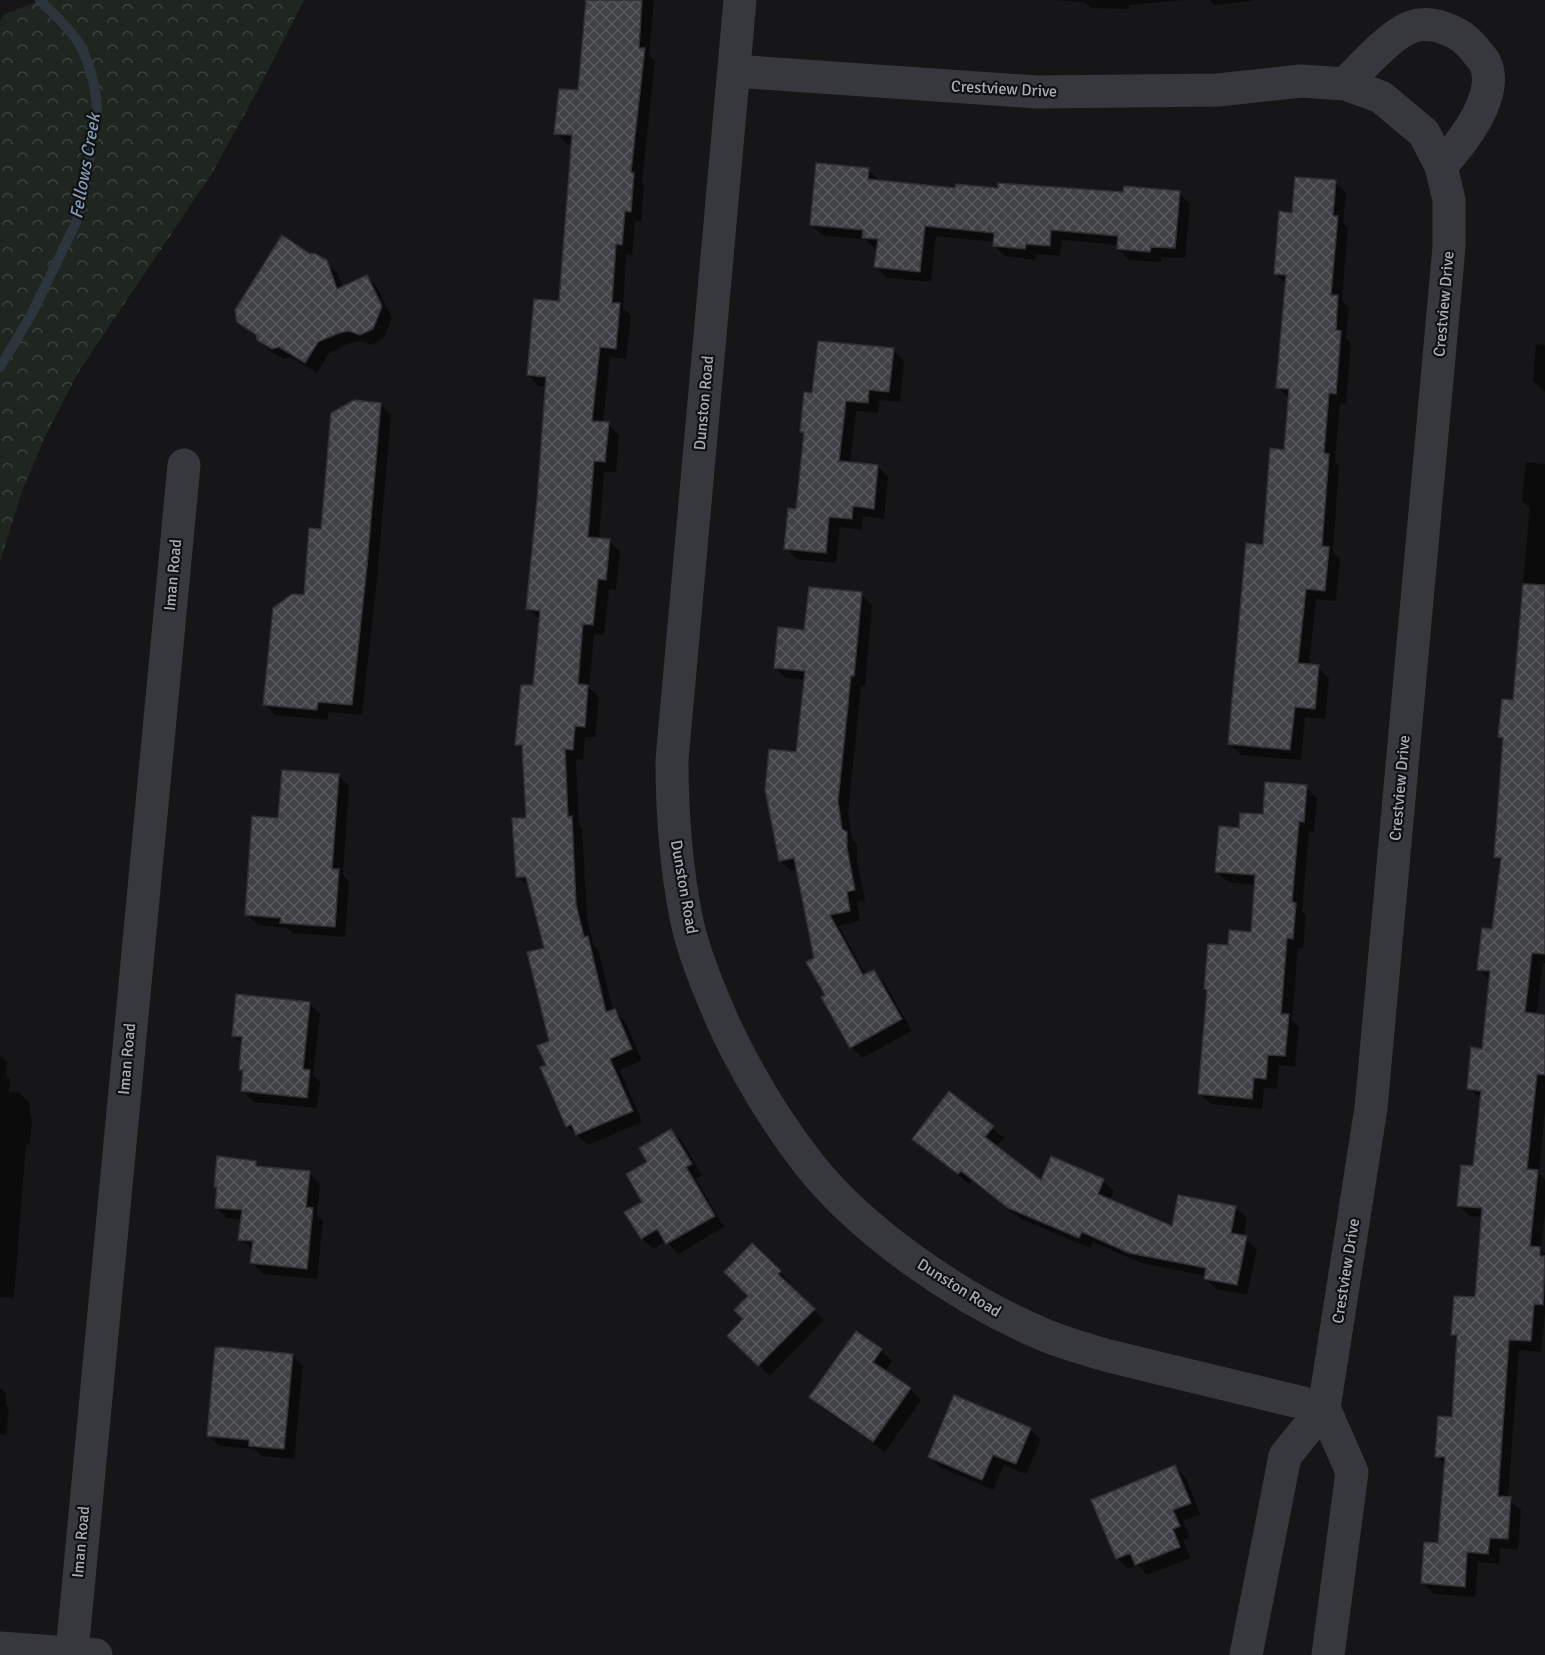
<svg xmlns="http://www.w3.org/2000/svg" width="1545" height="1655" font-family="Signika,sans-serif">
	<style>
		.forest { fill: url(#forest-crowns) }
		.shadow { fill: #0007 }
		.lines { fill: none; stroke-linecap: round; stroke-linejoin: round }
		.stream { stroke: #2c353c; stroke-width: 10 }
		.building { fill: url(#building-cross-hatch); stroke: #303034; stroke-width: 1.5 }
		.minor { stroke: #37383d; stroke-width: 33 }
		.labels { text-anchor: middle; dominant-baseline: central; stroke-width: 4.5; stroke-linejoin: round; paint-order: stroke }
		.street-label { font-size: 16px; fill: #a8adb8; stroke: #111113 }
		.water-label { font-size: 18px; font-style: italic; fill: #7f9bb3; stroke: #111113 }
	</style>
	<defs>
		<pattern id="forest-crowns" width="20" height="18" patternUnits="userSpaceOnUse" patternTransform="scale(1.5)"><rect width="20" height="18" fill="#1e261f"/><path d="M2 6a3 3 0 1 1 6 0M12 15a3 3 0 1 1 6 0" fill="none" stroke="#3c433d"/></pattern>
		<pattern id="building-cross-hatch" width="8" height="8" patternUnits="userSpaceOnUse" patternTransform="scale(1.5)"><rect width="8" height="8" fill="#404145"/><path d="M0 0l8 8M0 8l8-8" fill="none" stroke="#595a5e"/></pattern>
	</defs>
	<rect width="100%" height="100%" fill="#161618"/>
	<path class="forest" d="M41 0H304L260 86 211 175 79 371 46 435 22 491 0 562V21L3 15Z"/>
	<path class="shadow" d="M587 0H654L649 55 655 61 642 182 644 185 641 222 635 221 632 255 626 254 623 308 631 316 626 359 610 357 603 423 608 424 619 435 616 472H604L599 540 609 541 620 552 616 590 609 589 604 635 594 634 589 687 599 697 595 737H585L583 760 576 759 579 825 582 829 587 916 593 944 598 949 613 1011 625 1021 642 1060 620 1070 642 1122 588 1145 567 1126 548 1066 550 1042 545 949 530 887 517 877 528 819 524 751 517 744 534 687 541 620 528 609 547 386H539L528 375 561 303 572 145 567 144 556 133 579 92Z
		M1054 0H1186L1129 5V9L1091 8 1085 2Z
		M1209 0H1253V1L1214 5Z
		M868 170 879 180 957 189 1124 194 1179 193 1190 204 1185 258 1161 257V262L1129 260 1118 249 1119 245 1062 240 1060 256 1036 254 1035 260 1005 256 994 246 995 242 936 236 931 282 887 278 876 267 878 248H874L866 240 822 235 811 224Z
		M1335 182 1346 193 1343 223 1348 228 1342 301 1349 308 1346 338 1351 343 1346 404 1340 403 1335 461 1339 466 1333 552 1340 559 1336 601 1316 599 1309 666 1318 667 1329 678 1325 719 1305 717 1301 760 1241 755 1230 744 1264 547 1285 452 1289 399 1278 388 1287 285 1275 273 1293 214Z
		M310 255 326 262 337 273 343 288 366 276 377 287 392 318 383 339 371 345 361 341 350 343 329 353 317 373 291 357 284 359 270 351 239 321Z
		M1536 344 1545 345V392L1533 381Z
		M893 350 904 361 900 402 879 400 878 413 856 411 850 464 878 466 888 477 884 519 863 516 862 530 840 527 836 563 796 559 786 548 798 511 805 435 801 431 813 394Z
		M380 404 391 415 377 578 362 715 328 712V720L275 715 264 704Z
		M1526 462 1545 464V963H1543L1536 1015 1545 1016V1109L1539 1173 1545 1180V1212L1541 1250 1545 1253V1314L1541 1352 1519 1350 1508 1499 1521 1510 1518 1550 1500 1548 1499 1564 1478 1562 1475 1597 1434 1594 1423 1583 1440 1544 1446 1465 1437 1456 1453 1419 1458 1340 1452 1334 1476 1299 1483 1217 1469 1216 1458 1205 1474 1167 1481 1099 1468 1088 1483 1050 1489 980 1479 969 1493 931 1502 863 1496 857 1504 741 1500 737 1514 701 1521 624 1519 621 1530 509 1522 500Z
		M861 594 872 605 865 686H861L848 813 852 839 857 844V860L865 901 857 902 860 921 839 926 866 975 873 971 884 982 912 1031 862 1058 851 1047 827 996 816 958 798 869 791 871 780 860 797 753 805 680 786 678 775 667 806 631Z
		M338 775 349 786 343 875 349 882 345 937 293 933 287 928 258 925 247 914 279 820Z
		M1306 787 1317 798 1314 832 1309 831 1302 912 1306 915 1303 949 1298 948 1292 1020 1299 1027 1295 1067 1279 1065 1277 1089 1264 1088 1262 1109 1211 1104 1200 1094 1208 991 1206 989 1229 947 1252 933 1256 885 1228 882 1217 872 1241 830Z
		M309 1003 320 1014 313 1076 320 1082 317 1108 254 1102 243 1091 244 1074 240 1069 243 1045 233 1035Z
		M0 1055 7 1062 6 1075 10 1079 9 1092 20 1093 30 1104V1115L32 1118 30 1145 26 1144 14 1298 0 1297Z
		M949 1093 1004 1138 996 1147 1041 1182 1103 1180 1114 1191 1110 1200 1173 1228 1236 1208 1247 1218 1243 1237 1257 1249 1247 1295 1216 1289 1205 1278 1206 1276 1141 1263 1093 1242 1090 1248 1021 1219 972 1181 969 1184 924 1149 914 1139Z
		M671 1131 682 1141 702 1175 696 1179 724 1227 678 1254 666 1241 653 1249 642 1238 649 1163Z
		M256 1162 262 1168 309 1173 320 1184 317 1215 323 1221 317 1279 263 1274 252 1263 253 1250 240 1239 242 1219 227 1218 216 1207 218 1189 215 1186Z
		M752 1245 791 1283 788 1285 824 1320 770 1376 729 1336 745 1319 750 1296Z
		M856 1333 881 1350 892 1361 885 1372 910 1389 921 1400 885 1452 822 1408 811 1397Z
		M292 1355 303 1366 294 1459 261 1456 254 1449 219 1446 208 1435Z
		M0 1388 6 1394V1405L9 1408 6 1435 0 1434Z
		M1030 1429 1041 1440 1026 1474 1004 1465 993 1490 940 1467 930 1457Z
		M1175 1467 1186 1478 1200 1514 1183 1521 1190 1537 1183 1540 1190 1558 1147 1575 1138 1565 1128 1569 1117 1558Z"/>
	<g class="lines">
		<path class="stream" d="M0 367 30 317 76 223 84 193 97 109C96 87 89 61 78 42 69 27 52 13 40 0"/>
	</g>
	<path class="building" d="M586 0H642L639 48H645L631 172 634 173 631 212 625 211 622 245 616 244 612 303H620L616 349 600 347 592 421 609 422 605 462 594 461 588 537 610 539 606 580 598 579 593 625 583 624 578 684 588 685 585 727 575 726 573 750 565 749 568 817 572 816 576 904 584 937 588 936 606 1012 615 1009 632 1049 610 1059 633 1111 576 1135 571 1124 566 1127 540 1067 546 1065 537 1046 549 1041 527 952 544 948 526 877H516L512 818H526L522 745H515L521 685H533L540 611 526 609 537 500 546 377 527 375 534 299 559 301 572 135 554 134 559 89 578 90Z
		M816 163 869 168 868 179 955 188 956 184 998 188V183L1123 192 1124 186 1180 191 1175 248 1151 247 1150 252 1117 249 1118 236 1051 230 1050 246 1026 244 1025 249 993 246 994 233 925 226 920 272 874 267 878 239 862 238 863 230 810 225Z
		M1295 177 1336 180 1333 216H1338L1331 295H1338L1336 330 1341 331 1336 394 1329 393 1324 453 1329 454 1322 546 1329 547 1325 591 1306 589 1298 663 1319 665 1315 709 1295 707 1290 750 1228 744 1246 543 1263 545 1270 448 1284 450 1289 389 1276 388 1286 275 1274 274 1279 211 1292 213Z
		M282 235 310 254 314 253 327 260 337 289 367 275 382 306 373 329 360 335 349 331 339 333 318 342 305 363 279 347 272 349 257 340 256 335 237 322 235 310Z
		M818 341 894 348 889 392 869 390 868 403 846 401 839 461 878 465 874 509 853 506 852 519 829 517 826 553 784 549 788 508 796 509 804 432H800L804 392 812 393Z
		M354 400 381 403 367 566 352 705 318 702 317 710 263 705 273 608 292 594 304 595 309 528 321 529 331 413Z
		M1523 584 1545 585V954L1532 953 1525 1012 1545 1015V1075L1537 1074 1527 1169 1538 1170 1530 1246 1540 1247V1256H1545L1543 1305 1534 1304 1531 1341 1509 1340 1498 1496 1511 1497 1508 1539 1490 1538 1488 1554 1467 1552 1465 1587 1421 1583 1424 1542 1438 1543 1445 1457H1435L1438 1416 1452 1417 1457 1335H1451L1454 1296 1475 1297 1482 1208 1457 1206 1461 1165 1473 1166 1481 1091 1467 1089 1471 1047 1482 1049 1490 971 1477 970 1482 928 1492 929 1501 858 1494 857 1503 738 1498 737 1502 699 1513 700Z
		M809 587 862 592 854 676H851L838 801 842 829 847 832V848L855 890 847 892 850 911 830 915 863 975 874 970 902 1019 850 1048 821 997 825 995 806 962 814 958 794 858 779 861 765 789 769 749 796 752 805 671 774 668 778 627 804 630Z
		M282 770 339 774 332 869H339L335 927 280 923 281 918 245 915 252 816 278 818Z
		M1265 782 1307 785 1304 822 1299 821 1292 902 1296 903 1293 939 1287 938 1281 1014H1289L1285 1056 1268 1055 1266 1079 1254 1078 1252 1099 1198 1094 1207 990 1204 989 1208 944 1228 945 1229 930 1251 932 1255 875 1215 872 1219 826 1239 828 1240 813 1263 814Z
		M236 994 310 1002 303 1069 310 1070 307 1098 241 1091 243 1070H239L242 1037 232 1036Z
		M949 1091 994 1126 985 1137 1041 1180 1051 1156 1104 1179 1098 1194 1172 1226 1178 1195 1236 1206 1231 1233 1247 1236 1237 1285 1204 1279 1206 1268 1129 1253 1082 1232 1079 1238 1008 1208 961 1171 958 1174 912 1139Z
		M671 1129 692 1164 686 1167 715 1216 666 1244 657 1229 641 1239 624 1212 642 1202 626 1174 647 1162 639 1148Z
		M217 1156 256 1161V1166L310 1171 306 1207 313 1208 307 1269 250 1263 253 1241 238 1240 242 1210 215 1208 217 1187H214Z
		M752 1243 781 1271 778 1274 815 1309 758 1366 727 1336 743 1319 734 1310 748 1296 724 1272Z
		M856 1331 882 1349 873 1362 911 1388 873 1442 809 1397Z
		M221 1347 293 1354 284 1449 249 1446V1440L207 1436 215 1348Z
		M954 1395 1031 1428 1016 1464 993 1455 982 1480 928 1457Z
		M1175 1465 1191 1503 1173 1510 1180 1526 1173 1529 1180 1547 1135 1565 1130 1553 1116 1559 1091 1500Z"/>
	<g class="lines">
		<path class="minor" d="M740 0 672 760C672 812 676 866 686 917 693 952 708 987 722 1020 745 1070 774 1119 808 1163 862 1232 960 1299 1040 1333 1062 1343 1086 1349 1109 1356L1324 1408
			M734 71 1037 92 1218 90 1301 81 1345 84 1381 97 1424 133 1441 166 1449 200V247L1371 1108 1324 1408 1285 1456 1246 1655
			M1345 84C1361 68 1391 34 1411 27 1428 21 1445 27 1459 35 1467 40 1470 44 1476 51 1478 54 1482 58 1484 61 1502 94 1461 144 1441 166
			M1324 1408 1352 1472 1328 1655
			M0 1648 96 1655
			M72 1652 184 465"/>
	</g>
	<g class="labels">
		<g class="street-label">
			<text transform="translate(1004 89) rotate(3)">Crestview Drive</text>
			<text transform="translate(1444 304) rotate(-85)">Crestview Drive</text>
			<text transform="translate(704 403) rotate(-85)">Dunston Road</text>
			<text transform="translate(173 575) rotate(-85)">Iman Road</text>
			<text transform="translate(1400 788) rotate(-85)">Crestview Drive</text>
			<text transform="translate(684 887) rotate(80)">Dunston Road</text>
			<text transform="translate(127 1059) rotate(-85)">Iman Road</text>
			<text transform="translate(1346 1271) rotate(-81)">Crestview Drive</text>
			<text transform="translate(959 1288) rotate(32)">Dunston Road</text>
			<text transform="translate(81 1542) rotate(-85)">Iman Road</text>
		</g>
		<g class="water-label">
			<text transform="translate(85 166) rotate(-80)">Fellows Creek</text>
		</g>
	</g>
</svg>
